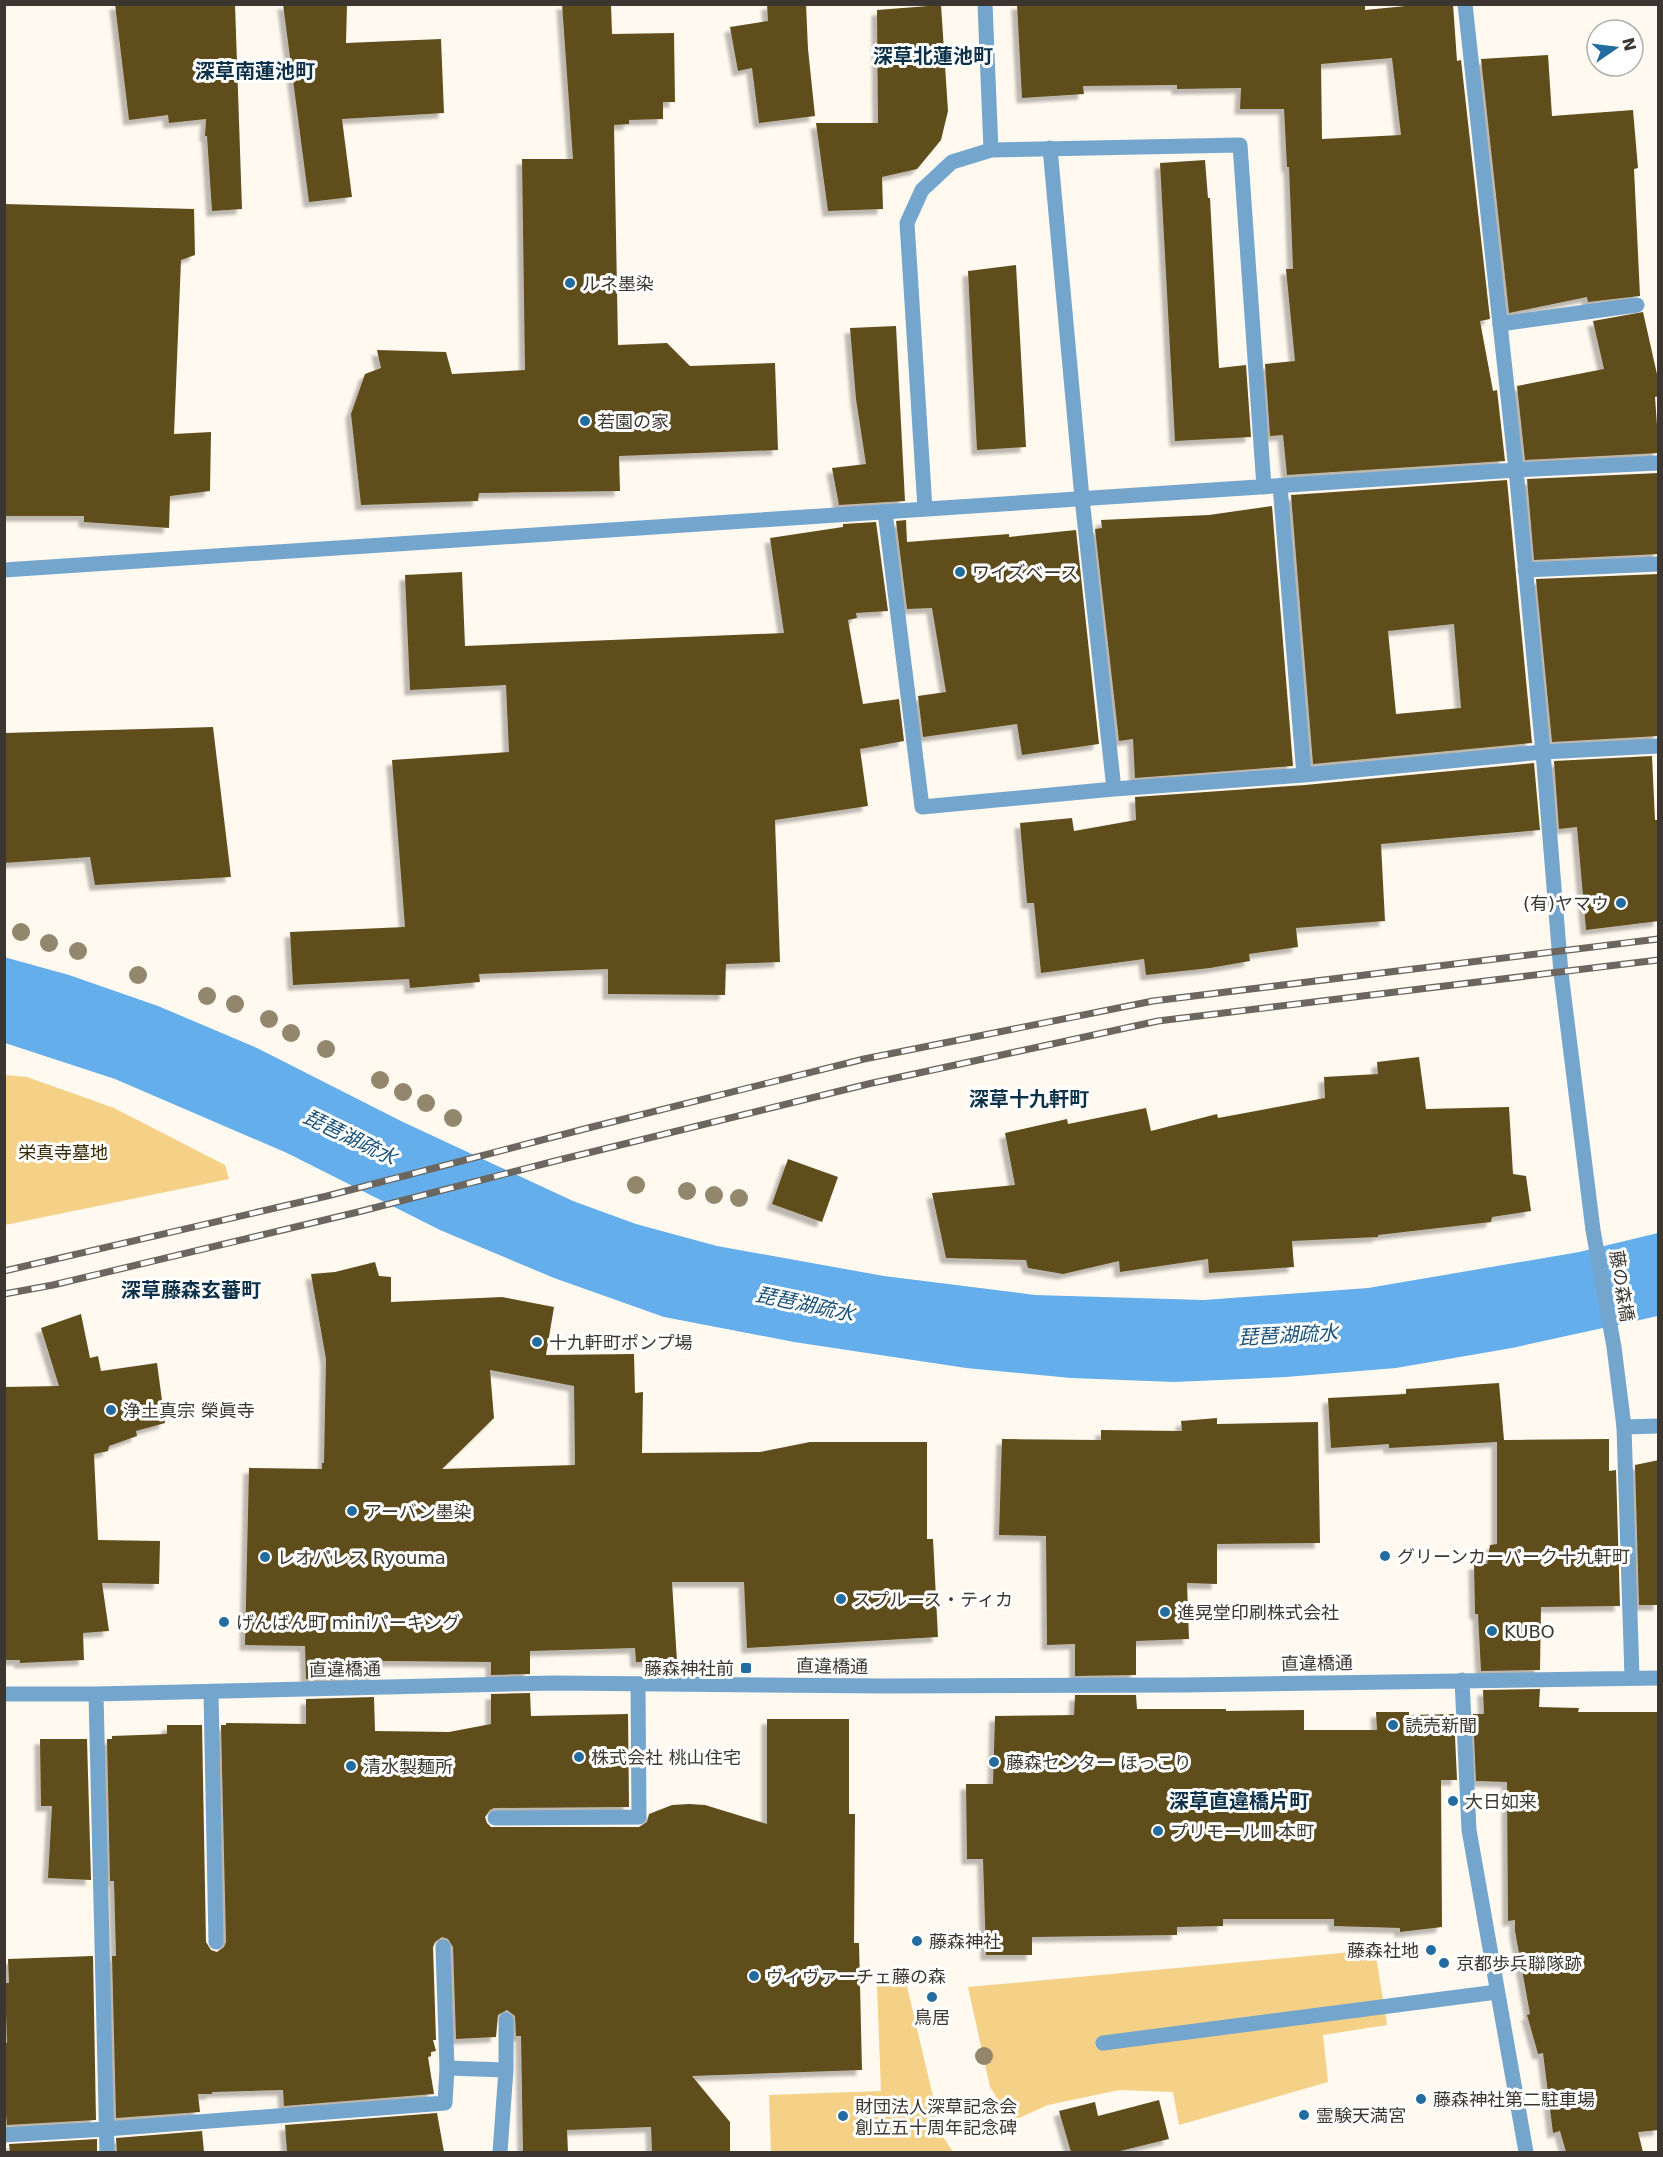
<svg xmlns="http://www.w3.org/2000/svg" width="1663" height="2157" font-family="'DejaVu Sans','Noto Sans JP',sans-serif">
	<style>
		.green { fill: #f4d187 }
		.water { fill: #64afeb }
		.building { fill: #614d1e; fill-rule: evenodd; filter: url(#shadow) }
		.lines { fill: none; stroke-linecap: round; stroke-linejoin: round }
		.service { stroke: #74a5cd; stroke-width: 15 }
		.minor { stroke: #74a5cd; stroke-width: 15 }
		.rail-casing { stroke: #6b675f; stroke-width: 7 }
		.rail { stroke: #fff; stroke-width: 4.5; stroke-dasharray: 14; stroke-linecap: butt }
		.tree { fill: #92866c }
		.poi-dot { fill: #236c9f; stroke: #fff; stroke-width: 2 }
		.labels { text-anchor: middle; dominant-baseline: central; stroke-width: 6; stroke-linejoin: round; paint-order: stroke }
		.poi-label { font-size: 18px; fill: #3b3730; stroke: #fff; text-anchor: start }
		.park-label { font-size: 18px; fill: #382801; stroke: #fff }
		.street-label { font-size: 18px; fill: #3b3730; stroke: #fff }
		.neighbourhood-label { font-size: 20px; font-weight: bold; fill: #0e314a; stroke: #fff }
		.water-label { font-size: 20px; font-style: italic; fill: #195178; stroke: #fff }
	</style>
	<defs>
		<filter id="shadow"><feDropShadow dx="-5.5" dy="5.5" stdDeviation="1.5" flood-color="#0004"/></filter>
	</defs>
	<rect width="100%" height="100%" fill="#fff9ef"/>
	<path class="green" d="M5 1075 27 1077 114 1108 225 1165 229 1179 5 1225Z
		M1375 1950 1387 2025 1323 2035 1328 2082 1179 2125 1173 2092 1119 2090 1048 2105 1012 2121 990 2087 968 1987Z
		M905 1978 942 2135 953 2152H771L769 2095 881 2091 877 1986 890 1980Z"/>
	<path class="water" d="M4 957 69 975 158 1006 257 1048 403 1122 573 1201 636 1224 717 1246 884 1276 1035 1295 1204 1300 1368 1288 1579 1252 1658 1233V1316L1512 1348 1396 1368 1286 1377 1174 1382 1071 1378 966 1368 794 1342 664 1317 554 1278 440 1230 287 1153 115 1079 5 1043Z"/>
	<path class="building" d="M115 4H235L242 209 212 211 207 136H205L206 119 169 123 168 115 129 120Z
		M283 4H347L346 43 441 39 444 113 342 119 352 197 309 202Z
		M562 4H611L612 34 674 33 675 102H663V119L629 120V124L614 125 618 345 667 343 690 366 775 363 778 450 619 456 620 491 479 493 478 501 361 505 351 414 365 374 381 368 377 350 446 352 452 374 525 370 522 159H573Z
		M767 4H806L808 49 815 116 759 123 752 68 738 71 730 27 768 21Z
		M1017 4H1365V10L1426 4H1453L1457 61 1461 60 1490 319 1480 321 1493 391 1497 390 1505 461 1287 475 1283 435 1270 436 1265 364 1295 361 1286 269H1293L1289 167H1287L1284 109H1240L1241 88 1177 89V85L1083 86 1084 94 1022 98ZM1392 58 1401 135 1322 139 1321 64Z
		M941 5 948 111 941 140 917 169 882 177 883 209 828 211 816 123H878L877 10Z
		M1548 55 1552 116 1633 110 1638 168 1634 169 1640 296 1588 302 1587 297 1509 313 1481 59Z
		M1205 160 1208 198H1210L1219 368 1246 365 1251 437 1175 441 1160 163Z
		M4 204 194 209 195 255 181 260 174 434 211 432 210 491 170 496 169 528 84 522V516H4Z
		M1016 265 1026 447 977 450 968 271Z
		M1643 312 1659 383V396L1655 397 1659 453 1525 460 1517 386 1604 369 1593 321Z
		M896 326 905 501 839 505 832 468 866 464 856 399 850 328Z
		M1659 473V554L1534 560 1527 479Z
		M1507 480 1532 743 1313 764 1291 495ZM1454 624 1461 708 1396 714 1388 631Z
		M1272 506 1293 766 1135 778 1133 739 1119 741 1095 529 1102 528 1101 520 1209 515Z
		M906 520 907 542 1009 534V537L1076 530 1099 744 1022 755 1017 724 923 737 918 696 946 692 932 608 907 609 896 521Z
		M876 522 888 611 856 613 857 618 848 620 863 704 899 699 904 741 860 749 868 806 775 820 780 962 726 964 725 995 608 994V969L479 974 480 982 410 988 409 979 293 985 290 932 405 927 392 760 509 752 506 685 410 690 405 575 462 572 465 646 784 633 770 538 843 527V524Z
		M1659 574V736L1552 742 1536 579Z
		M213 727 231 877 95 885 90 857 4 863V733Z
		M1652 756 1655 820H1659V921L1586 930 1577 827 1559 829 1554 761Z
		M1534 763 1540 830 1381 844 1385 921 1296 928 1298 947 1249 954 1250 961 1210 968 1146 975 1144 959 1041 973 1034 903H1027L1020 823 1072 818 1074 831 1136 820 1135 797 1305 785Z
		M1419 1057 1426 1109 1509 1107 1513 1174 1526 1176 1531 1211 1492 1217 1491 1222 1378 1235V1237L1292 1241 1294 1267 1209 1273 1208 1259 1120 1272 1119 1261 1063 1274 1028 1268 1026 1260 946 1258 932 1193 1015 1185 1005 1133 1067 1119 1068 1124 1146 1108 1151 1131 1217 1114 1218 1118 1325 1098 1324 1077 1378 1074 1377 1062Z
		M788 1159 838 1177 822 1222 772 1204Z
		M375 1262 379 1276 391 1277V1302L502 1297 554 1307 546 1355 634 1354 635 1393 643 1392 642 1453 760 1452 810 1442H927V1539H933L938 1637 747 1648 744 1582H672L677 1661 636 1662 635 1648 530 1651V1674L491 1675V1662L385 1661 373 1662 374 1678 306 1679 305 1646 245 1645 249 1468 322 1469V1463H324L326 1359 311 1274 335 1272ZM490 1370 574 1386 575 1465 442 1469 494 1418Z
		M81 1314 90 1358 98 1356 101 1371 157 1363 165 1423 136 1431 137 1436 109 1446 108 1451 94 1454 98 1540 160 1541 159 1584 102 1583 109 1631 83 1633 84 1660 20 1663V1660H4V1387L59 1386 41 1328Z
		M1499 1383 1504 1440 1609 1439V1471L1616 1470 1620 1606 1541 1607 1540 1670 1481 1671 1478 1614H1475L1474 1564H1487L1490 1545 1497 1544V1442L1389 1448V1444L1331 1448 1328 1398 1406 1394V1389Z
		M1217 1418V1424L1318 1422 1320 1543 1217 1544V1584L1187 1583 1189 1639 1136 1641V1675L1075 1676V1644L1047 1645 1046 1536 999 1535 1002 1439 1101 1440V1430L1182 1431 1181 1421Z
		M1659 1460V1605H1639L1635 1465Z
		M1540 1689 1539 1707 1579 1708 1578 1712H1659V2130L1638 2132 1643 2152H1566L1560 2131 1553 2133 1543 2053 1538 2054 1527 2015 1530 2014 1515 1931V1920L1508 1921 1507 1782 1476 1781 1473 1714H1484L1483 1690Z
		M530 1693 531 1716 628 1714 629 1807 494 1808 490 1810 485 1817 487 1823 491 1827H639L647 1822 649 1814 672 1805 689 1804 705 1805 767 1824V1719H849V1814H855L854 1943H859L862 2070 692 2076 730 2122V2152H652L651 2127 567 2130 568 2152H523L521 2036H516L515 2016 507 2010 498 2015 496 2037 456 2039 453 1947 448 1939 442 1937 435 1942 433 1947 436 2040H433L436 2051 431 2052V2056L428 2057 434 2094 284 2106 283 2090 212 2092V2094H198L200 2112 116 2118 112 1956H116L114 1881H110L107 1739H112V1736L167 1734V1725H202L206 1942 211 1950 217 1952 224 1947 226 1942 221 1725H226V1723L306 1724V1699L374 1697 375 1731 449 1732 491 1724V1694Z
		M1075 1695H1136L1137 1709H1226V1711L1304 1710V1730H1377L1376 1712H1409V1715L1454 1714 1457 1780H1441L1442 1927 1400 1932V1928L1334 1926V1919H1223V1926L1177 1927V1935L1032 1937V1955H986L983 1859H967L966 1784H993L995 1716 1074 1715Z
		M40 1739H87L91 1880 48 1878 52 1806H41Z
		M93 1956 96 2120 7 2125 4 2095V2043H7L5 1983H9L8 1959Z
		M1159 2100 1169 2139 1116 2152H1071L1059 2111 1095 2102 1098 2116Z
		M437 2113 444 2152H287L285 2125Z
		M202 2131 204 2152H117L116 2138Z
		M97 2139V2152H10L9 2144Z"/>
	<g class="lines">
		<path class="service" d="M1050 148 1082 498 1114 789
			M1500 324 1637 305
			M1280 486 1304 775
			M885 512 922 807 1114 789 1304 775 1543 752 1658 746
			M1525 570 1658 564
			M1624 1427 1658 1426
			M211 1692 216 1942
			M495 1818 639 1817 638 1684
			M1103 2043 1497 1992
			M447 2068 506 2070
			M500 2152 506 2070V2020"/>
		<path class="minor" d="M985 4 991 150 1240 145 1264 487
			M1465 4 1516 470 1543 752 1561 973 1593 1230 1614 1347 1624 1427 1632 1677
			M925 509 907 223 922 190 952 162 991 150
			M4 570 1516 470 1658 463
			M1462 1680 1469 1830 1526 2152
			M4 1694H96L554 1683 885 1686 1183 1685 1658 1678
			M96 1694 107 2152
			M4 2135 106 2129 445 2103 447 2068 443 1947"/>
		<defs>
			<path id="rail" d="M4 1271 327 1196 588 1128 864 1059 1153 1001 1658 939
				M4 1294 53 1285 358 1212 559 1160 868 1084 1158 1021 1658 960"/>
		</defs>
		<use href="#rail" class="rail-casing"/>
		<use href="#rail" class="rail"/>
	</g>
	<g class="tree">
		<circle cx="21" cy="932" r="9"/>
		<circle cx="49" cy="943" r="9"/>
		<circle cx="78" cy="951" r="9"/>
		<circle cx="138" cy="975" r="9"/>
		<circle cx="207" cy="996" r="9"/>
		<circle cx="235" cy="1004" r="9"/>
		<circle cx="269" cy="1019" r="9"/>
		<circle cx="291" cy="1033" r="9"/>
		<circle cx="326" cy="1049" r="9"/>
		<circle cx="380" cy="1080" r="9"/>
		<circle cx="403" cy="1092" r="9"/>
		<circle cx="426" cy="1103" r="9"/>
		<circle cx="453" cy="1118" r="9"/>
		<circle cx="636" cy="1185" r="9"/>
		<circle cx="687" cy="1191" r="9"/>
		<circle cx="714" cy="1195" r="9"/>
		<circle cx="739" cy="1198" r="9"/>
		<circle cx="984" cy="2056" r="9"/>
	</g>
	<g class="poi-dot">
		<circle cx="570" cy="283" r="6"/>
		<circle cx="585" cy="421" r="6"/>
		<circle cx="960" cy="572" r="6"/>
		<circle cx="1621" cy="903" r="6"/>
		<circle cx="537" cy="1342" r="6"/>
		<circle cx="111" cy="1410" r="6"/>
		<circle cx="352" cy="1511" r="6"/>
		<circle cx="1385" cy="1556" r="6"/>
		<circle cx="265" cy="1557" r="6"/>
		<circle cx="841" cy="1599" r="6"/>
		<circle cx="1165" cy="1612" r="6"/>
		<circle cx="224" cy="1622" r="6"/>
		<circle cx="1492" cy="1631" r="6"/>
		<rect x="740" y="1662" width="12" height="12" rx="3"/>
		<circle cx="1393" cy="1725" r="6"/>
		<circle cx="579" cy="1757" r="6"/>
		<circle cx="994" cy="1762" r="6"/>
		<circle cx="351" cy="1766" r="6"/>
		<circle cx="1453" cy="1801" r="6"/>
		<circle cx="1158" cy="1831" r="6"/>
		<circle cx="917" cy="1941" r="6"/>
		<circle cx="1431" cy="1950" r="6"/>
		<circle cx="1444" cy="1963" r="6"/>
		<circle cx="754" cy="1976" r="6"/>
		<circle cx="932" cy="1997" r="6"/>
		<circle cx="1421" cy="2099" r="6"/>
		<circle cx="1304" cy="2115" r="6"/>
		<circle cx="843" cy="2116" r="6"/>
	</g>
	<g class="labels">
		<g class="poi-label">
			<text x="582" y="283">ルネ墨染</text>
			<text x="597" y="421">若園の家</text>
			<text x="972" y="572">ワイズベース</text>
			<text x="1609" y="903" text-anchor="end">(有)ヤマウ</text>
			<text x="549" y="1342">十九軒町ポンプ場</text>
			<text x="123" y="1410">浄土真宗 榮眞寺</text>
			<text x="364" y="1511">アーバン墨染</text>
			<text x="1397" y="1556">グリーンカーパーク十九軒町</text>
			<text x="277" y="1557">レオパレス Ryouma</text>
			<text x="853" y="1599">スプルース・ティカ</text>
			<text x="1177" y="1612">進晃堂印刷株式会社</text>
			<text x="236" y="1622">げんばん町 miniパーキング</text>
			<text x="1504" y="1631">KUBO</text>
			<text x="734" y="1668" text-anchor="end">藤森神社前</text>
			<text x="1405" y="1725">読売新聞</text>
			<text x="591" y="1757">株式会社 桃山住宅</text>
			<text x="1006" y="1762">藤森センター ほっこり</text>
			<text x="363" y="1766">清水製麺所</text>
			<text x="1465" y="1801">大日如来</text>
			<text x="1170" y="1831">プリモールⅢ 本町</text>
			<text x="929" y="1941">藤森神社</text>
			<text x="1419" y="1950" text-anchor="end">藤森社地</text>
			<text x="1456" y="1963">京都歩兵聯隊跡</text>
			<text x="766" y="1976">ヴィヴァーチェ藤の森</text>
			<text x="932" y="2017" text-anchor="middle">鳥居</text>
			<text x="1433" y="2099">藤森神社第二駐車場</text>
			<text x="855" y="2106">財団法人深草記念会<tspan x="855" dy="21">創立五十周年記念碑</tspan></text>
			<text x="1316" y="2115">霊験天満宮</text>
		</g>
		<g class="park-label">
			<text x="63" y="1152">栄真寺墓地</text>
		</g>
		<g class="street-label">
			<text transform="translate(1622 1286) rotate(81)">藤の森橋</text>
			<text transform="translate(1317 1663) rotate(-1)">直違橋通</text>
			<text transform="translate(832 1666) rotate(1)">直違橋通</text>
			<text transform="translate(345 1669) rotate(-1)">直違橋通</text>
		</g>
		<g class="neighbourhood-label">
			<text x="933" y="56">深草北蓮池町</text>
			<text x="255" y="71">深草南蓮池町</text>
			<text x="1029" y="1099">深草十九軒町</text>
			<text x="191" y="1290">深草藤森玄蕃町</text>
			<text x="1239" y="1801">深草直違橋片町</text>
		</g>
		<g class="water-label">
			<text transform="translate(350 1137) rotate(26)">琵琶湖疏水</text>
			<text transform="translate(805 1304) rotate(12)">琵琶湖疏水</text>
			<text transform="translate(1288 1335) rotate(-3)">琵琶湖疏水</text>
		</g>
	</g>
	<rect width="1663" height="2157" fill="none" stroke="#3b3730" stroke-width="12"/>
	<g transform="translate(1615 48) rotate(76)"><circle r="28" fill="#ffffff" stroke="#b1afac" stroke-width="1.5"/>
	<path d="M0-4.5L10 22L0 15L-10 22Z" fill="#236c9f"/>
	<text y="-9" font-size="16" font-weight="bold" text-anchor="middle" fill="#3b3730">N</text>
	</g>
</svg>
